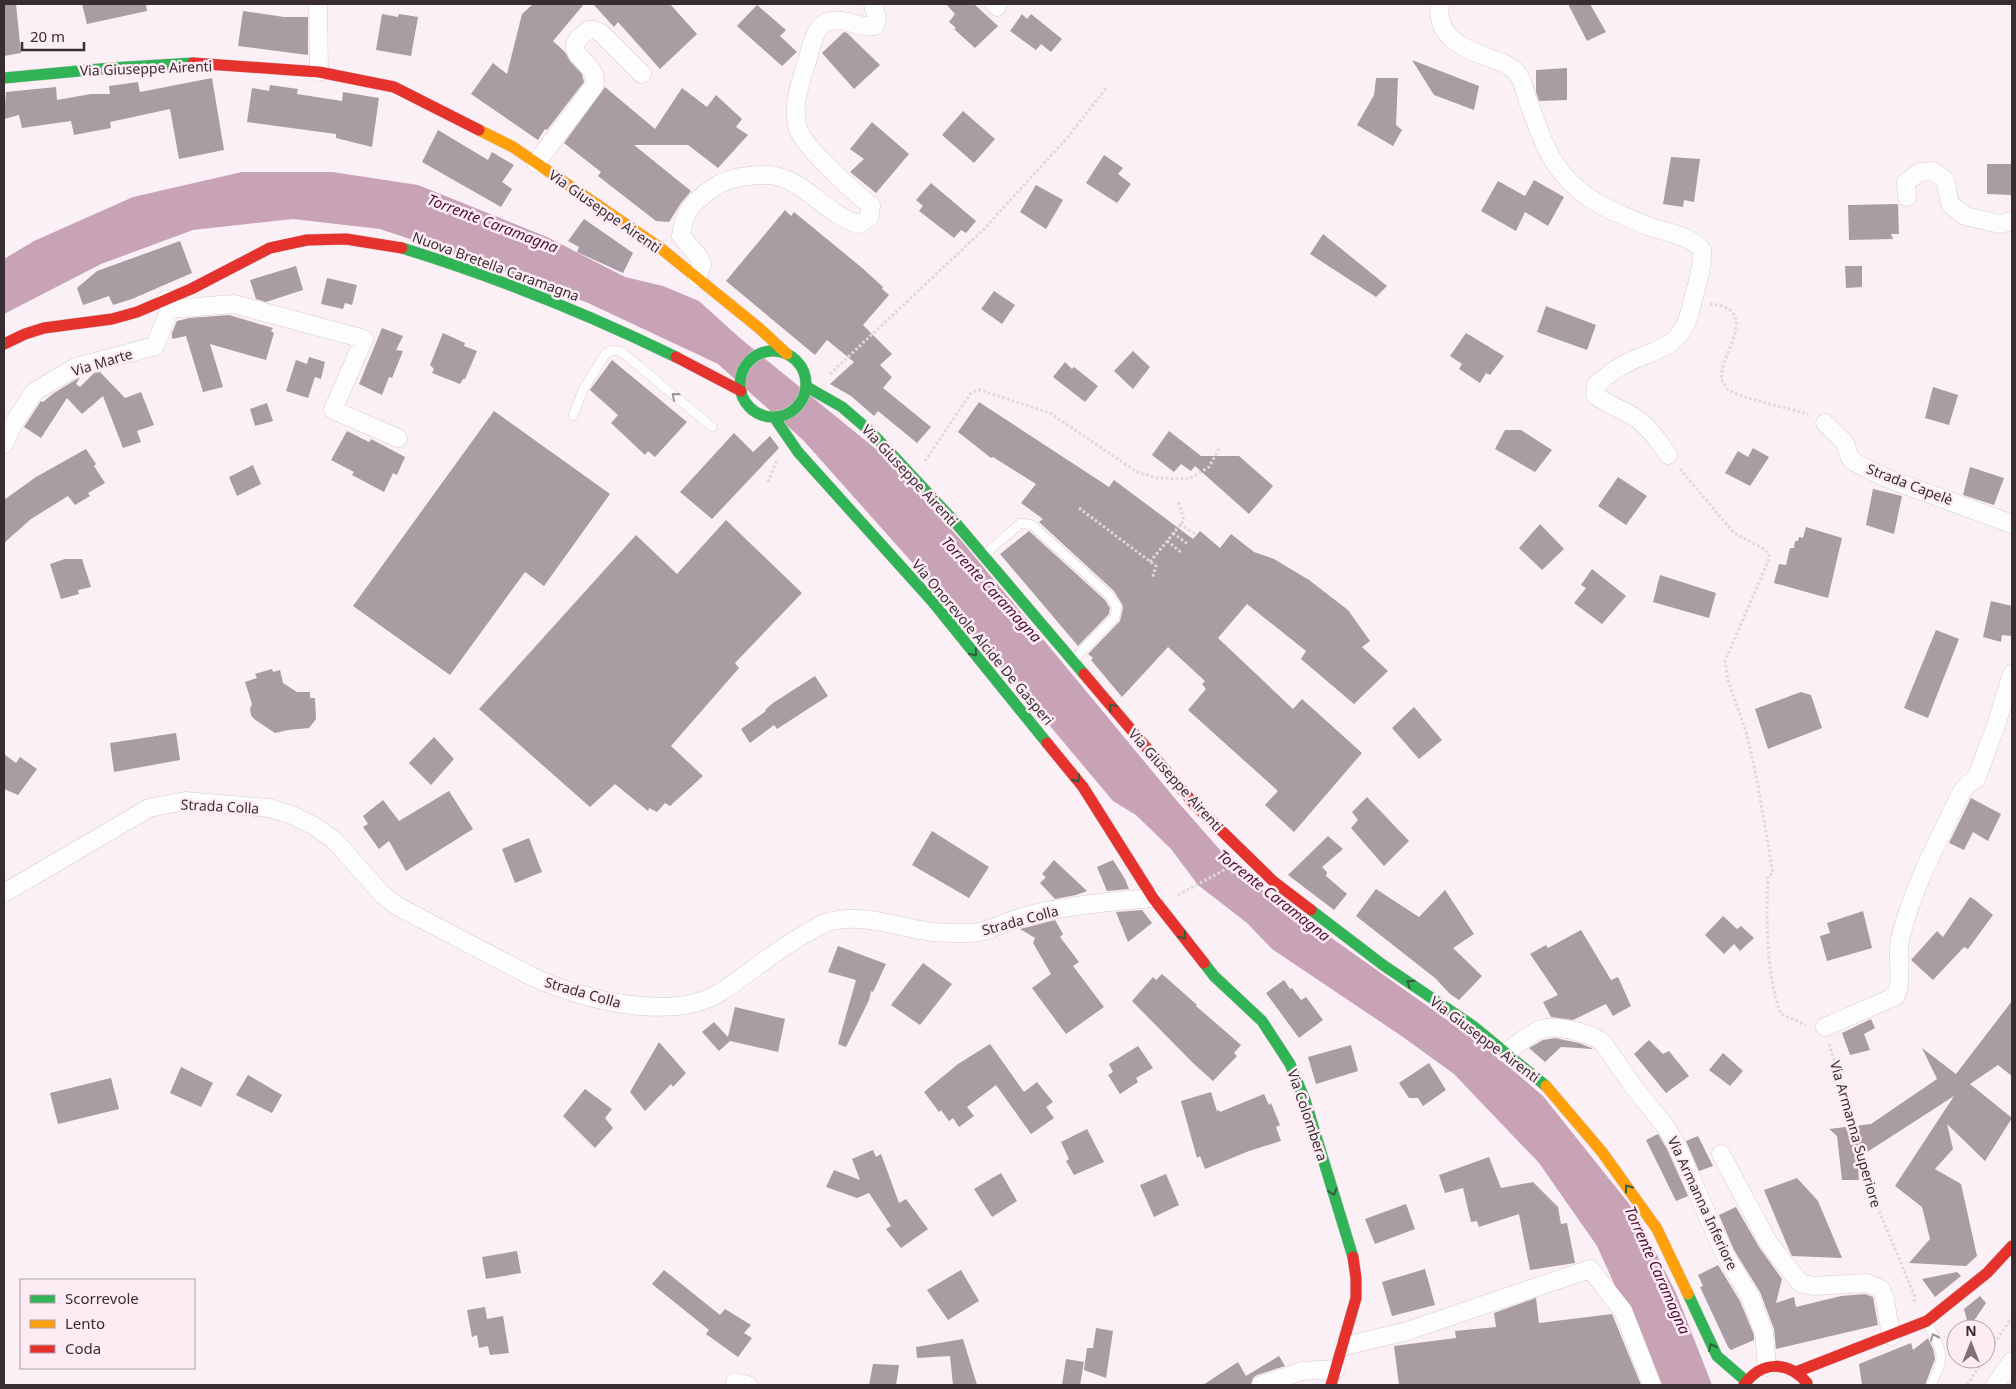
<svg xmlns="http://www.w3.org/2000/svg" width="2016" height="1389" font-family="'Noto Sans',sans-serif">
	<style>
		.water { fill: #c8a2b5 }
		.building { fill: #a99ca2 }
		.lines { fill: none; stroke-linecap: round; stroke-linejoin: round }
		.lane-casing { stroke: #d7ccd1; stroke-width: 10 }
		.street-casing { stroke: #d7ccd1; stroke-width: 19 }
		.fast-casing { stroke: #d7ccd1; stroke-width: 12 }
		.slow-casing { stroke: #d7ccd1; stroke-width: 12 }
		.jam-casing { stroke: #d7ccd1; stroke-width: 12 }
		.path { stroke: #dddadc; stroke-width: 3; stroke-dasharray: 2.5 2.5; stroke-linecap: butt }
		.lane { stroke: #fefdfe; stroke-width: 9 }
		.street { stroke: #fefdfe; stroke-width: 18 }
		.fast { stroke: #30b455; stroke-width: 11 }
		.slow { stroke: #ff9f0a; stroke-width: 11 }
		.jam { stroke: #e5322d; stroke-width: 11 }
		.oneway { stroke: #9b9598 }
		.oneway2 { stroke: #355c3e }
		.labels { text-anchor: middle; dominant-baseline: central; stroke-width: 5; stroke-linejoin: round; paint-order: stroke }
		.street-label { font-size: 14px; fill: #382d32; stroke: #feecf4 }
		.water-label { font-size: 15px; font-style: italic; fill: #4c0f33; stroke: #feecf4 }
	</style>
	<rect width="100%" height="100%" fill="#faf0f5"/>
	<path class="water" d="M242 172H332L418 185 547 237 625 277 663 286 699 301 741 339 882 454 960 539 1177 801 1221 851 1228 868 1278 900 1488 1049 1543 1096 1634 1210 1676 1293 1712 1385H1660L1597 1246 1539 1163 1454 1074 1403 1037 1272 949 1247 923 1198 885 1171 849 1136 815 1113 801 918 569 803 440 718 364 586 302 484 264 380 229 293 219 193 230 101 264 4 314V259L34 241 133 197Z"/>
	<path class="building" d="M4 4H16L21 53 4 56Z
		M82 4H146L147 11 87 24Z
		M533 4H584L553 41 565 52 570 61 582 74 584 82 547 130 545 129 538 140 471 94 493 63 507 74 522 14Z
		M593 4H670L697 34 660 69 618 22 614 27Z
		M946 4H974L998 26 975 48 954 29 956 28 949 22 955 14Z
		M1568 4H1590L1606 32 1587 41Z
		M757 5 786 30 780 36 797 52 782 66 737 26Z
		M243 11 284 17H308V55L238 46Z
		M382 14 398 17 399 14 418 17 411 56 376 50Z
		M1022 14 1027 19 1031 14 1062 39 1051 52 1041 44 1036 50 1010 31Z
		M844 32 847 33 880 65 854 89 822 53Z
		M1412 60 1479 86 1474 110 1434 95Z
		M1567 68V100L1539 101 1536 92V70Z
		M212 78 224 150 179 159 170 109 110 122 111 128 74 135 71 121 22 128 19 115 4 119 6 92 56 87 57 100 91 94H110L109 86 138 82 140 92Z
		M1376 78H1398L1396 125 1402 130 1393 146 1357 125 1374 95Z
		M270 85 298 89 297 94 342 101 343 92 379 98 372 147 336 138V134L247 122 252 88 269 91Z
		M605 87 655 129 682 88 707 107 716 95 742 119 736 127 748 135 718 168 688 145H634L691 191 681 203 669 222 656 221 598 176 601 172 564 143Z
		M963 111 995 139 974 163 942 135Z
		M872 122 909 154 876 193 850 172 864 159 850 149Z
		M438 130 488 160 492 152 514 165 502 182 512 189 501 207 422 162Z
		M1104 155 1123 168 1118 174 1131 184 1117 203 1086 183Z
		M1671 157 1700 159 1694 202 1684 200 1683 207 1663 204Z
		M1987 164H2012V195L1987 194Z
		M1534 180 1564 197 1548 226 1525 212 1516 231 1481 211 1498 181 1525 196Z
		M931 183 976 221 966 233 961 230 954 238 919 211 923 206 916 200Z
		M1036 185 1063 200 1046 229 1020 212Z
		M1898 204 1899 234H1891L1893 239 1849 240 1848 205Z
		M785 210 791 216 794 212 861 267 883 287 882 289 889 295 863 325 892 354 880 365 892 377 883 388 931 427 917 443 878 411 874 416 851 396 830 384 854 362 827 340 815 355 726 281Z
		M584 219 633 253 623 273 577 252 579 247 568 241Z
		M1323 234 1387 286 1376 297 1310 254Z
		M180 241 192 273 132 299 113 305 109 296 83 305 77 288 97 271Z
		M296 266 303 290 266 302 256 299 250 280Z
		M1845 266H1862V287L1846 288Z
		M327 278 357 285 352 305 345 303 343 309 321 304Z
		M994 291 1015 305 1002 324 981 309Z
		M1546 306 1596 325 1587 350 1537 332Z
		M229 315 273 328 271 331 274 333 266 360 210 344 223 387 203 392 186 336 172 339V333L177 321 189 318Z
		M382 328 403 336 396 350 403 351 392 378 389 377 382 395 359 384Z
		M443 333 465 343 464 346 477 351 465 379H463L460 384 432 373 434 369 430 365Z
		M1466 333 1504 356 1490 375 1486 373 1480 383 1459 369 1462 364 1450 356Z
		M1133 351 1150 367 1133 389 1114 371Z
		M309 357 325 362 321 379 315 377 308 398 286 391 296 360 307 364Z
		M612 360 687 422 655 457 648 451 645 455 611 423 618 415 590 390Z
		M1065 362 1072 369 1074 367 1098 386 1085 402 1053 377Z
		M100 372 125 398 141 392 154 425 137 431 141 442 123 448 103 396 82 414 67 398 41 438 24 427 41 401 43 402 54 393 80 377 76 384 80 387 94 373Z
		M1933 387 1958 395 1949 425 1925 418Z
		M979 402 1109 487 1114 480 1193 539 1200 531 1220 548 1231 534 1254 552 1274 559 1309 580 1348 610 1370 641 1362 647 1388 671 1354 704 1301 659 1306 651 1247 604 1218 638 1293 709 1302 699 1362 753 1294 832 1265 805 1278 791 1188 710 1206 689 1202 684 1205 681 1168 647 1122 697 1091 660 1093 658 1088 654 1120 621 1123 608 1122 604 1114 591 1039 522 1043 519 1021 503 1036 484 993 457 991 458 958 432Z
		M267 403 273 421 255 426 250 409Z
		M494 411 610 494 544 586 525 572 450 675 353 606Z
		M1505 430H1521L1552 450 1535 472 1495 449Z
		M347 431 369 442 371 439 405 457 397 475 393 473 384 492 352 475 354 472 331 460Z
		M1169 431 1201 456H1239L1273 486 1249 514 1195 466 1191 471 1181 464 1174 472 1152 455Z
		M734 433 753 452 770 436 779 448 712 519 680 492Z
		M1753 448 1769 457 1750 486 1725 473 1738 451 1748 457Z
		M86 449 96 464 94 466 105 483 88 493 90 496 75 505 68 496 31 519 4 543V500L36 477Z
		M253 465 261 484 237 496 229 477Z
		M1970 467 2004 478 1994 505 1963 495Z
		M1618 477 1647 496 1626 525 1598 506Z
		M1873 489 1902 496 1894 534 1866 525Z
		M726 520 802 593 735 663 739 668 671 746 703 776 670 806 665 803 657 812 649 808 648 811 615 784 590 807 479 709 636 535 677 574Z
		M1540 524 1564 549 1542 570 1519 548Z
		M1806 527 1842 538 1828 598 1774 583 1779 564 1786 565 1790 548H1794L1795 541H1798L1799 537 1803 538Z
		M1029 531 1105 600 1110 608 1109 614 1078 646 1000 554Z
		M65 559H82L91 587 78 590 79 594 61 599 50 564Z
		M1592 569 1626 596 1602 624 1574 603 1586 588 1581 585Z
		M1660 575 1716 593 1709 618 1653 602Z
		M1991 601 2012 606V636L2002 635 2001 642 1983 637Z
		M1936 630 1959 639 1928 718 1904 708Z
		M272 669 273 672 280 670 283 683 297 692H310V698H315L316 719 309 728 288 730 275 733 254 719 251 715 250 709 252 704 245 682 257 678 255 674Z
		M815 676 828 696 777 729 774 725 750 743 741 729 766 711 765 710 773 703Z
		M1801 692 1811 695 1822 728 1768 749 1755 709Z
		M1414 707 1442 740 1419 759 1392 728Z
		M176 733 180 760 114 772 110 743Z
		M434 737 454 759 431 785 409 763Z
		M4 754 16 763 20 757 37 769 18 795 4 789Z
		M449 791 473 829 406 871 389 841 379 849 363 827 368 824 363 816 383 800 399 821Z
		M1367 797 1409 841 1384 866 1351 828 1358 820 1352 812Z
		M1971 798 2001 814 1988 841 1973 832 1964 850 1949 843Z
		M932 831 989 867 969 898 912 865Z
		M1328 836 1343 849 1322 867 1327 872 1326 876 1347 894 1334 910 1288 875Z
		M529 838 542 872 515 883 502 849Z
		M1054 860 1087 891 1076 895 1055 899 1040 883 1046 877 1042 874Z
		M1113 860 1125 879 1129 889 1107 891 1097 867Z
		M1376 889 1419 917 1445 890 1474 934 1453 948 1482 976 1459 1000 1450 994 1435 978 1356 916Z
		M1970 897 1975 900 1993 915 1968 949 1964 947 1933 980 1911 960 1937 931 1943 937Z
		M1142 910 1152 923 1128 942 1116 912Z
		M1863 911 1872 948 1827 961 1820 936 1830 933 1827 923Z
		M1723 916 1737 929 1741 926 1754 938 1740 951 1734 944 1724 954 1705 935Z
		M1055 920 1063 934 1060 937 1079 962 1073 966 1104 1007 1066 1034 1032 988 1051 974 1033 943 1035 938 1020 929Z
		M1581 930 1611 980 1618 977 1631 1006 1613 1016 1606 1004 1573 1020 1551 1017 1543 1002 1558 995 1530 954 1546 945 1548 948Z
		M838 946 886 964 873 992 871 991 869 1000 846 1047 838 1044 856 980 828 972Z
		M923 963 952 984 920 1025 891 1005Z
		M1162 974 1197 1005 1196 1006 1241 1045 1234 1053 1237 1056 1213 1081 1193 1063 1132 1001 1153 977 1156 980Z
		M1284 980 1290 989 1292 988 1301 1000 1306 997 1323 1020 1299 1038 1266 993Z
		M2012 1001V1076L1998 1065 1970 1084 2012 1118 1985 1161 1947 1124 1953 1149 1935 1169 1961 1184 1977 1256 1966 1266 1909 1263 1930 1239 1922 1207 1895 1186 1954 1096 1861 1156 1857 1153 1859 1180H1842L1837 1136 1829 1129 1871 1124 1937 1079 1922 1048 1956 1074Z
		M735 1007 785 1019 778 1052 730 1041 719 1051 702 1032 714 1022 728 1037Z
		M1871 1019 1875 1028 1864 1034 1870 1050 1850 1055 1842 1033Z
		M1555 1038 1579 1043 1594 1049 1561 1047 1545 1062 1529 1048 1543 1040Z
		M1649 1040 1663 1054 1669 1051 1689 1076 1666 1093 1634 1054Z
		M659 1042 686 1073 673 1087 671 1084 645 1111 630 1092Z
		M990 1044 1024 1092 1037 1082 1053 1102 1046 1107 1054 1118 1031 1134 996 1085 967 1107 974 1116 959 1127 953 1118 949 1121 941 1110 939 1112 924 1092 958 1064Z
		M1351 1045 1358 1071 1316 1084 1308 1057Z
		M1138 1046 1153 1068 1136 1078 1138 1082 1120 1094 1108 1075 1113 1072 1109 1064Z
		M1723 1053 1743 1071 1730 1086 1709 1070Z
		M1429 1063 1446 1090 1423 1106 1418 1098H1409L1399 1083Z
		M181 1067 213 1083 201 1107 170 1093Z
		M248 1075 282 1095 272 1113 236 1095Z
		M111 1078 119 1109 58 1124 50 1093Z
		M585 1089 612 1109 605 1118 613 1128 595 1148 563 1116Z
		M1211 1092 1217 1111 1219 1110 1220 1112 1264 1094 1269 1105 1271 1103 1280 1125 1276 1127 1281 1141 1249 1151 1205 1169 1200 1156 1197 1158 1181 1101Z
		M1087 1129 1104 1162 1074 1175 1066 1161 1069 1159 1061 1142Z
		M1658 1134 1667 1149 1688 1196 1676 1201 1646 1140Z
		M1698 1136 1713 1166 1699 1171 1686 1141Z
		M873 1150 876 1157 881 1154 899 1203 906 1199 928 1229 901 1248 886 1229 891 1226 869 1193 857 1198 826 1187 834 1170 860 1180 852 1159Z
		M1489 1157 1501 1188 1533 1182 1558 1207 1561 1224 1567 1223 1575 1263 1530 1270 1519 1214 1479 1227 1477 1221 1471 1222 1463 1188 1445 1193 1439 1175Z
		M1001 1173 1017 1201 992 1217 974 1189Z
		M1166 1174 1179 1205 1154 1217 1140 1185Z
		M1797 1178 1818 1201 1842 1258 1792 1256 1790 1252 1764 1190Z
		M1406 1204 1415 1229 1375 1244 1365 1219Z
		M1736 1207 1759 1247 1782 1279 1776 1303 1794 1297 1796 1307 1841 1296 1865 1294 1873 1297 1878 1325 1776 1349 1774 1329 1760 1292 1734 1250 1719 1215Z
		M517 1251 521 1273 486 1279 482 1257Z
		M1718 1265 1740 1301 1754 1335V1340L1731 1350 1728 1347 1700 1287 1703 1286 1698 1275Z
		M1425 1269 1435 1305 1392 1316 1382 1282Z
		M664 1270 720 1315 725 1309 751 1325 744 1333 752 1338 738 1357 706 1334 709 1330 652 1284Z
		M961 1270 979 1301 948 1320 927 1290Z
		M1957 1272 1961 1276 1935 1297 1922 1279Z
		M1980 1296 1986 1303 1969 1328 1964 1309Z
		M1536 1298 1539 1323 1612 1314 1641 1385H1399L1394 1346 1456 1338 1455 1331 1496 1327 1494 1313Z
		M485 1307 487 1319 503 1316 509 1353 490 1355 488 1346 479 1348 477 1335 472 1337 467 1310Z
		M1096 1328 1113 1331 1106 1378 1084 1370 1087 1348H1093Z
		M1928 1338 1933 1349 1935 1359 1925 1385H1862L1859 1364 1911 1343 1913 1350Z
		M963 1339 977 1385H953L950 1356 917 1358 916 1347Z
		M1279 1356 1285 1366 1257 1375 1253 1378 1251 1385H1203L1238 1362 1246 1376Z
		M1066 1359 1084 1362 1080 1385H1062Z
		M873 1364 899 1365 896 1385H869Z"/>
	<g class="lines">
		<defs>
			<path id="lane" d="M573 416 583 390 606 353 613 350 622 352 712 427
				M984 555 1021 523 1032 525 1110 596 1117 607 1115 617 1073 660
				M1927 1321C1941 1353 1948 1353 1931 1385"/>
			<path id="street" d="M318 4 319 72
				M994 4 997 7
				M1440 4C1435 35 1461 48 1487 57 1497 61 1510 64 1517 73 1523 80 1525 92 1528 101 1542 138 1548 164 1580 191 1598 206 1626 217 1648 226 1664 232 1690 235 1702 250 1703 265 1698 282 1694 296 1691 307 1689 320 1683 329 1672 349 1649 352 1631 361 1617 367 1607 375 1596 385L1595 395C1609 406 1626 410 1640 421 1651 430 1661 444 1668 455
				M536 163 594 86C600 66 573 59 575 45 576 39 584 34 588 30H594L601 33 642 74
				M1907 197 1906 182 1920 172 1933 171 1945 180 1950 204 1965 216 2000 224 2012 221
				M697 278 702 265 699 257 681 236C684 212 691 204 710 190 722 181 734 177 749 176 758 175 767 174 776 176 807 183 827 215 858 224L869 218 871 206C855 193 803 146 798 129 791 105 801 81 808 58 811 47 815 26 827 22 844 16 859 29 875 26L877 19 873 4
				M170 309 234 304 364 339 333 410 398 438
				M1825 423 1845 443 1850 458 1856 463 1886 478 2012 524
				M4 444 14 423 34 392 76 367 155 346 170 309 166 299
				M4 893 149 808 185 801 269 808 292 815 314 826 334 840 383 895 397 906 531 976C579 999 673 1023 721 992 749 973 775 951 805 934 811 931 818 926 825 923 861 911 898 928 933 932 947 933 966 934 979 932 997 928 1014 918 1033 914 1072 905 1112 901 1153 898
				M1825 1027 1896 996C1904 975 1895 957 1901 935 1914 885 1939 839 1961 793L1968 784 1976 779 1995 728 2012 674
				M1505 1053C1536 1031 1539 1021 1579 1032 1587 1034 1597 1037 1603 1043L1633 1086 1666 1127 1676 1144 1725 1255 1750 1296 1764 1333 1767 1367
				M1721 1154 1768 1242 1800 1283 1813 1286 1867 1283 1881 1289 1885 1299 1891 1336
				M1344 1346 1404 1332 1590 1269 1623 1311 1652 1385
				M735 1382 748 1385
				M1261 1385 1302 1371 1336 1369
				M1995 1385 2012 1361"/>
			<path id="fast" d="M4 78 111 68 193 63
				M402 248C496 277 588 314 676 357
				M740 384a33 33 0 1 1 66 0a33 33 0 1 1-66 0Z
				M807 387 842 407 871 432 954 521 1084 674
				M774 417 798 452 932 601 1047 743
				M1311 910 1383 965 1473 1026 1546 1086
				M1204 963 1214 976 1262 1021 1290 1064 1305 1100 1353 1257
				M1688 1294 1717 1356 1746 1381"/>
			<path id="slow" d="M479 130 513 147 659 247 759 328 787 354
				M1546 1086 1602 1152 1657 1229 1688 1294"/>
			<path id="jam" d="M193 63 319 72 394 87 479 130
				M4 344 25 334 44 328 112 319 137 312 191 289 270 248 307 240 346 239 402 248
				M676 357 741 391
				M1084 674 1195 805 1273 881 1311 910
				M1047 743 1083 787 1153 898 1204 963
				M1796 1372 1927 1321 1987 1273 2012 1246
				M1331 1385 1356 1298V1278L1353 1257
				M1744 1385C1761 1361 1788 1360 1807 1383"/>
		</defs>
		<use href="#lane" class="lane-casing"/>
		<use href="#street" class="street-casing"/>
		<use href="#fast" class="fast-casing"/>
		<use href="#slow" class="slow-casing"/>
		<use href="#jam" class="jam-casing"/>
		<path class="path" d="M1710 304C1753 308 1732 339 1724 363 1722 368 1722 374 1721 379L1728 390 1744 397 1808 414
			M830 374 983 230 1067 138 1107 87
			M925 461 971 393 979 390 1050 413 1137 472 1157 478 1189 479 1209 467 1220 447
			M1680 469 1734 533 1764 549 1769 554V559L1725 661 1728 680 1747 735 1757 780 1773 873 1768 876C1766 915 1766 977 1781 1014L1806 1025
			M768 482 777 460
			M1079 508 1156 566 1152 579
			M1180 524 1197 535
			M1173 533 1189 545
			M1167 541 1182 553
			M1150 562 1184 520 1178 500
			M1178 895 1228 868
			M1829 1044 1858 1135 1867 1182 1915 1297 1914 1302
			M1986 1356 2012 1317
			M1967 1385 1984 1359"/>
		<use href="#lane" class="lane"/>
		<use href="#street" class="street"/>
		<use href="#fast" class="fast"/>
		<use href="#slow" class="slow"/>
		<use href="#jam" class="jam"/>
	</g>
	<defs><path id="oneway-chevron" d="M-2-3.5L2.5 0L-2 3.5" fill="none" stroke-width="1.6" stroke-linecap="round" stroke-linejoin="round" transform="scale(1.25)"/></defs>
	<g class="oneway">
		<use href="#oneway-chevron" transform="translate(675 396) rotate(-140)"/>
		<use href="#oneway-chevron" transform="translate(1934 1337) rotate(-114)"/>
	</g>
	<g class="oneway2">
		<use href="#oneway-chevron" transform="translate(974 653) rotate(51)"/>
		<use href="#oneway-chevron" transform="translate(1112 707) rotate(-130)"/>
		<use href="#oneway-chevron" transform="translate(1077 779) rotate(51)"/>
		<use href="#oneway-chevron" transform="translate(1183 936) rotate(52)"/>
		<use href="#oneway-chevron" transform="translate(1410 983) rotate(-146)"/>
		<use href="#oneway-chevron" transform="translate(1628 1188) rotate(-126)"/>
		<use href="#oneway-chevron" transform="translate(1333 1192) rotate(73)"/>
		<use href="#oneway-chevron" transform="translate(1712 1347) rotate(-115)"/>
	</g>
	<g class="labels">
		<g class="street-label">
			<text transform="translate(146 68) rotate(-2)">Via Giuseppe Airenti</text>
			<text transform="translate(605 211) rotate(35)">Via Giuseppe Airenti</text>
			<text transform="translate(496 266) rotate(20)">Nuova Bretella Caramagna</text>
			<text transform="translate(102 362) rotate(-17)">Via Marte</text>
			<text transform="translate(910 475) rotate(47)">Via Giuseppe Airenti</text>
			<text transform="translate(1910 484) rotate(21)">Strada Capelè</text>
			<text transform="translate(983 642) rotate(50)">Via Onorevole Alcide De Gasperi</text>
			<text transform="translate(1176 780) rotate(48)">Via Giuseppe Airenti</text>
			<text transform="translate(220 806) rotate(3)">Strada Colla</text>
			<text transform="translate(1020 920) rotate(-15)">Strada Colla</text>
			<text transform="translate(583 992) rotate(16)">Strada Colla</text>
			<text transform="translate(1485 1039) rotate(37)">Via Giuseppe Airenti</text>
			<text transform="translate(1308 1115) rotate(71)">Via Colombera</text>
			<text transform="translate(1856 1134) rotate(74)">Via Armanna Superiore</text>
			<text transform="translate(1703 1203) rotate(65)">Via Armanna Inferiore</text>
		</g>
		<g class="water-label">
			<text transform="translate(493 223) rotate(21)">Torrente Caramagna</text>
			<text transform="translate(992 589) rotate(47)">Torrente Caramagna</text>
			<text transform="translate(1274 895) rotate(38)">Torrente Caramagna</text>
			<text transform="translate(1658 1270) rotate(66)">Torrente Caramagna</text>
		</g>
	</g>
	<rect width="2016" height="1389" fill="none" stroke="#382d32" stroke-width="10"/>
	<rect x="20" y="1279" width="175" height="90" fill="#feecf4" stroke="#afa0a6"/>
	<rect x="30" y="1295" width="25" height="8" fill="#30b455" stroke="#afa0a6"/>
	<text x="65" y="1304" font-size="15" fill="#382d32">Scorrevole</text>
	<rect x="30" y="1320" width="25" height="8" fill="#ff9f0a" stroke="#afa0a6"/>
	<text x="65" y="1329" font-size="15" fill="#382d32">Lento</text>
	<rect x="30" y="1345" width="25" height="8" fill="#e5322d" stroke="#afa0a6"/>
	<text x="65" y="1354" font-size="15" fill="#382d32">Coda</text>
	<g transform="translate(1971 1344)"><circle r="24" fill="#feecf4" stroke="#afa0a6"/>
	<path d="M0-4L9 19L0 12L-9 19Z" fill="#7c7176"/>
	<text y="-8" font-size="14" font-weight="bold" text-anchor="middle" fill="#382d32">N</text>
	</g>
	<path d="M22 42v8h62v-8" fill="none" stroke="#382d32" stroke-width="2.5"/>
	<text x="30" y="42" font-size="15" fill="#382d32" stroke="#feecf4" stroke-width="4" paint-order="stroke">20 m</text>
</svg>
